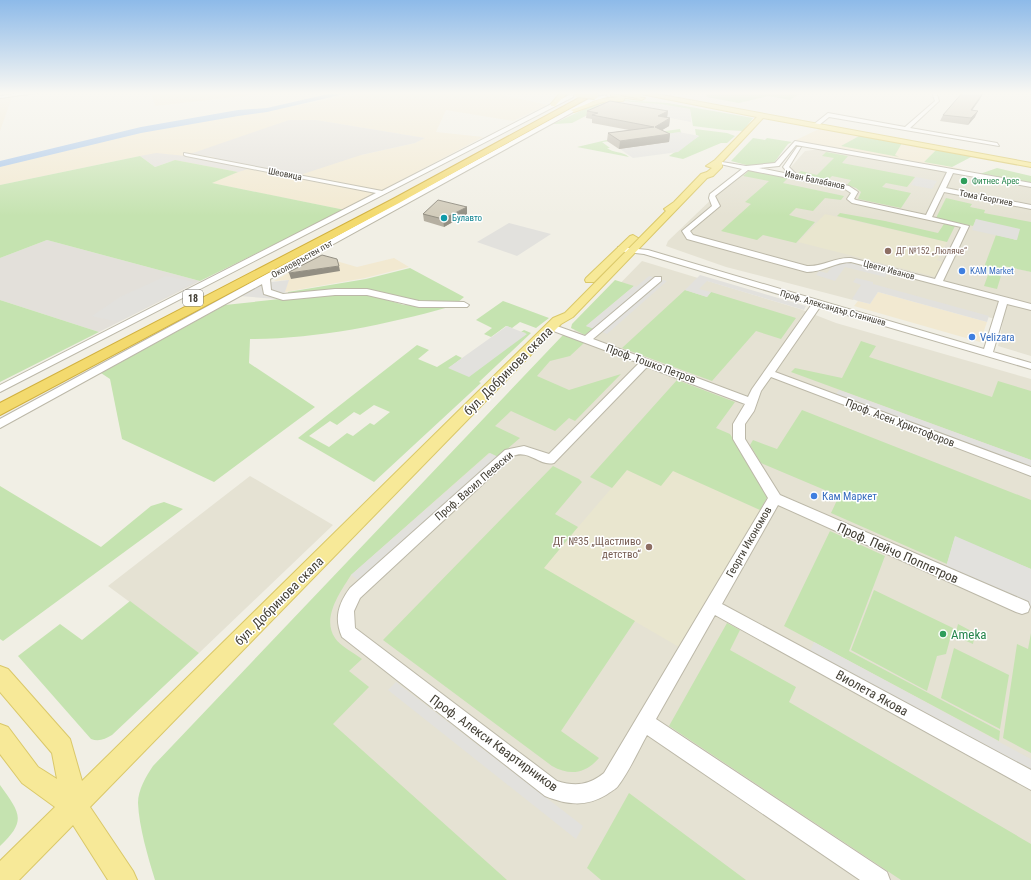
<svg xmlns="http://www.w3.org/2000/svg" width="1031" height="880" font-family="'Roboto Condensed',sans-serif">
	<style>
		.residential { fill: #e5e2d3 }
		.commercial { fill: #f2e9d1; fill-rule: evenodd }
		.industrial { fill: #e3e0da }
		.education { fill: #e9e6cf }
		.green { fill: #c5e3b0; fill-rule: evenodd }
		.parking { fill: #e2e1dd }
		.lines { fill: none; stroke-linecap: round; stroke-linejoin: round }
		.river { fill: #a4c4ea; fill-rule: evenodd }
		.minor-casing { stroke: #bcb8a8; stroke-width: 2 }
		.major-casing { stroke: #dac869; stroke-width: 2 }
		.highway-casing { stroke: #d1b03e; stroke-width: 2 }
		.minor { fill: #fff; fill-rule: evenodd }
		.major { fill: #f7e998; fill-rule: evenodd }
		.highway { fill: #f3da6e; fill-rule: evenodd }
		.major-bridge-casing { stroke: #dac869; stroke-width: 8; stroke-linecap: butt }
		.major-bridge { stroke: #f7e998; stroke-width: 6 }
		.wall { fill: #b5afa1 }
		.shaded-wall { fill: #938f83 }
		.building { fill: #d2ccbb; stroke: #938f83 }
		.leisure-dot { fill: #2e9e5b; stroke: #fff; stroke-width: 1.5 }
		.culture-dot { fill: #0f9aa8; stroke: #fff; stroke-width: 1.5 }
		.education-dot { fill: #8d6e63; stroke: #fff; stroke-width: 1.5 }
		.shop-dot { fill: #3f7fe0; stroke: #fff; stroke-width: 1.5 }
		.labels { text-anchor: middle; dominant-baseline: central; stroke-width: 3; stroke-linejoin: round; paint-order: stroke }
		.far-street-label { font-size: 9px; fill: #433f35; stroke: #fff }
		.far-leisure-label { font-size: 9px; fill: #27864d; stroke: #fff; text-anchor: start }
		.far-culture-label { font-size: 9px; fill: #0d838f; stroke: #fff; text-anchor: start }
		.far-education-label { font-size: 9px; fill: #785e54; stroke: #fff; text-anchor: start }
		.far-shop-label { font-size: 9px; fill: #366cbe; stroke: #fff; text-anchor: start }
		.shield { fill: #fff; stroke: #7b7972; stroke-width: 1 }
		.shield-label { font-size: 10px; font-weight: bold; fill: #433f35 }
		.shop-label { font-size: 11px; fill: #366cbe; stroke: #fff; text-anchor: start }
		.street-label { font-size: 11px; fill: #433f35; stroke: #fff }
		.education-label { font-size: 11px; fill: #785e54; stroke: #fff; text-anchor: end }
		.near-street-label { font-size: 13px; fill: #433f35; stroke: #fff }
		.near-leisure-label { font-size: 13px; fill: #27864d; stroke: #fff; text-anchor: start }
	</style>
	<rect width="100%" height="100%" fill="#f1efe5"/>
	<path class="residential" d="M821 149 1031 186V225L986 261 1031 272V356L998 346 1003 321 868 285 853 300 726 267 666 246 668 241 717 194 751 168 784 175 805 151Z
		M642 261 800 309 836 323 1031 379V880H445L308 744 312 612 562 343Z
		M250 476 333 525 199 653 108 586Z"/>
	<path class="commercial" d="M151 92H279L155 106Z
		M371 92H489L547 105 513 121 446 110 436 132 483 137 345 210 211 183 237 172 140 156 0 185V162L20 157 196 121 260 112ZM289 120H316L424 138 415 143 361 155 215 159 214 157 204 156Z
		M12 97 0 131V98Z
		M821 128 937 149 924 162 962 169 960 172 794 141Z
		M319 256 357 267 394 258 409 267 365 278 285 292 288 280 274 281Z
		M878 292 987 322 980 342 854 306 858 301 870 304Z"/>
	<path class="industrial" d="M289 120H316L425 138 415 143 361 155 300 175 215 159 214 157 190 154Z
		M156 153 186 156 248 169 238 172 175 160 155 167 140 156Z
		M47 240 200 281 99 332 0 300V258Z"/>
	<path class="education" d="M825 214 947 242 937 260 943 262 936 277 798 242Z
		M627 470 661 485 672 470 760 510 679 647 543 568Z"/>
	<path class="green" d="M705 92H802L790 100 768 96 739 103 706 97 708 93Z
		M624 100 668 103 753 118 743 131 725 130 693 126 690 109 623 101H616L610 104H599L605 106 572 123 553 124 595 104Z
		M680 129 681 133 602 142 610 148H607C613 153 622 151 629 157L577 147 615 138Z
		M695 129 727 133 735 136 727 143H721L683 159 669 156 699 136 696 135Z
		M861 135 902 143 895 155 899 157 841 146Z
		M753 138 765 140 767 138 792 142 788 144 773 164 750 166 731 161Z
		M937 149 973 156 952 167 924 162Z
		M826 152 848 156 842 163 915 177 907 187 886 183 882 187 911 193 901 208 858 199 861 192 856 188 847 185 851 180 832 176 828 180 797 174 801 171 817 175 834 158 822 156Z
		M140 156 155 167 175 160 238 172 212 183 345 210 200 281 47 240 0 258V185Z
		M997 168 1031 176V184L977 175Z
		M751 169 789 177 783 183 844 196 841 200 825 198 813 211 796 208 789 215 815 222 796 243 763 235 757 240 721 231 751 204 745 202 769 181 743 176Z
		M946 198 972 204 970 207 985 210 984 213 1031 222V272L1004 266 997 289 984 286 989 272 983 270 996 235 1017 240 976 219 973 226 936 218Z
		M840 213 885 221 938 233 944 224 955 226 947 242 837 216Z
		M410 268 464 297 457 303H431L387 295 288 294V292L366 279Z
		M615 280 634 286 586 326 593 328 585 335 571 328 572 324Z
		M685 290 707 297 711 292 796 318 781 339 756 331 712 381 622 348Z
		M366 294 404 305 449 307C385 325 316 339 250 339L249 363 315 407 214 482 122 439 110 379 101 373 225 305 308 296Z
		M0 300 99 332 0 382Z
		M503 301 549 318 536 328 520 322 512 328 506 326 491 337 484 334 492 328 476 320Z
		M524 330 531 333 479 382 481 383 374 482 298 438 417 345 429 350 418 359 437 367 456 355 462 358 449 368 526 333 521 332ZM374 405 390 412 374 425 370 423 353 436 347 433 329 447 309 436 330 421 337 425 354 412 360 415Z
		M563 335 584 343 570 356 550 361 537 376 569 390 621 374 575 421 569 418 555 431 511 411 495 426 520 438 498 457 489 453 351 575C341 591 321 618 335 638 340 646 354 653 362 659L349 671 369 687 333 724 507 880H155C148 857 139 827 138 803 138 790 146 776 153 766Z
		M861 341 876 346 869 357 992 397 998 381 1031 391V460L791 372 795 368 842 378Z
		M677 380 735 402 716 428 730 434 768 496 760 510 673 471 661 486 627 470 612 488 590 477Z
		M802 410 1031 500V569L955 537 947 564 831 513 839 496 761 463 750 445 753 440 777 449Z
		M553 466 579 479 582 482 555 514 578 527 544 568 635 621 561 731 599 758C585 774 570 776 552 766L383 640Z
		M0 486 101 547 151 506 164 502 183 509 3 641 0 639Z
		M830 531 885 556 849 651 1000 731 999 741 784 626Z
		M874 590 953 628 946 654 937 656 927 691 851 650Z
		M130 601 199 653 112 735C105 739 99 742 91 739L18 656 60 624 82 640Z
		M727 623 740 630 730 650 796 687 789 702 1031 844V880H901L669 726Z
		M958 624 975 633 973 644 955 636Z
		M1031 633V753L1003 738 1017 644 1028 649Z
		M954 648 1009 675 1000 729 941 698Z
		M0 785C19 812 28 820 0 846Z
		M629 793 746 880H601L587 868Z"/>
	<path class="parking" d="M618 101 661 104 690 109 691 122 598 104H611Z
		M679 132 699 136 678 152 633 158 620 149 670 142 659 135Z
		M916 177 937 181 932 189 911 185Z
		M976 219 1020 229 1017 240 972 230Z
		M509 223 551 234 517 256 477 242Z
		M841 262 851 263 888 272 885 277 845 267 835 281 816 275 819 271 827 273 835 263Z
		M700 275 806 306 804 310 707 281 699 289 711 292 707 297 685 290Z
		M166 276 194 282 122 320 114 321 92 316 120 297Z
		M649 276 667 281 607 334 586 326 634 286 636 287Z
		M856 278 873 282V284L989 316 987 322 878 292 870 304 858 301 852 299 861 285 853 282Z
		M289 280 285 292 277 299 239 296 263 283Z
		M507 326 527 334 469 377 448 368Z
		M839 390 1031 460V468L835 395Z
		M490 453 498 457 361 582 351 575Z
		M955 536 1031 569V609L945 570Z
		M814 642 1031 759V771L810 651Z
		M396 682 583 826 576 839 388 690Z"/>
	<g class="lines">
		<path class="river" d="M337 92H353L267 112 238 116 141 133 0 167V161L141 127 238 110 267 108Z"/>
		<defs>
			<path id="minor" d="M27 92H44L0 98V96Z
				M570 92H574L573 97 0 392V385L376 193 186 156 184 155V153L382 191 569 95Z
				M932 92H936L939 101 910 128 997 143 999 146 829 117 818 126 813 125 828 113 905 127 935 101Z
				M605 95 607 97 593 101 270 279 271 290 283 294 335 289H367L419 301 464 302 469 305 467 307H419L367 295H335L283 300 264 294 262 284 0 428V419L589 99Z
				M795 141 1031 183V187L953 173 946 188 1031 205V209L944 192 932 217 969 226 943 281 1031 304V310L1007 304 993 352 1031 363V369L820 307 775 372 1031 467V476L771 377 761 391 754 411 745 424V439L780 495 1028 602 1030 607 1028 612 1022 614 1016 612 778 505 722 604 1031 770V790L715 615 656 719 887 872 890 880H860L647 735C638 751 630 770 618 786 616 789 610 792 606 795 586 807 567 805 545 796L342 637C334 619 338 604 350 588L505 450 524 446 549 454 639 363 548 329 546 327 548 325H554L585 336 655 277H661V281L593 339 748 397 752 389 812 304 644 254 618 251V247L648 250 984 349 999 301 851 262C835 262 823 272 807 272L687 239 682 231 712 206 709 198 710 194 742 169 716 163V161L746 166 775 163ZM796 145 947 172 926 215 856 200 854 199 858 192 849 186 797 175 789 167 801 147H797L783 167 789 174 759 168 779 166ZM748 170 845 189 851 193 847 199 852 203 961 227 935 279 851 258C835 257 823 267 807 266L693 235 690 231 720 206 715 196ZM647 367 745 404 733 424V439L768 498 604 773C589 785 576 787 557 781L355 628 354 611 360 598 513 456C529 449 540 467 554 463Z"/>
			<path id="major" d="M561 92H568L555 106H551V104Z
				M631 92H646L1031 163V167L763 118 722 162V167L713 176 707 178 573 317 561 324 90 807 133 871 137 880H108L73 825 19 880H0V861L55 807 22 783 0 754V724L8 727 38 767 57 779 52 753 0 692V666L8 669 70 739 82 781 553 318 565 313 666 211 664 209 674 202 701 174 707 172 712 168 706 166 715 160 757 117Z
				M611 94 645 98 642 100 625 98 623 101 603 102 574 112 571 110 600 99 619 97 611 96Z
				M633 235 638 238 594 282H586L585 280 586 278 630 236Z"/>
			<path id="highway" d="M590 92H599L399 203 0 415V403L393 199Z"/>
		</defs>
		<use href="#minor" class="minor-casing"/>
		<use href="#major" class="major-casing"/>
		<use href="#highway" class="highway-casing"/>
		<use href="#minor" class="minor"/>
		<use href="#major" class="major"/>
		<use href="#highway" class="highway"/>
		<defs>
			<path id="major-bridge" d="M621 92 638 95
				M578 94 595 96"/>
		</defs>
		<use href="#major-bridge" class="major-bridge-casing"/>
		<use href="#major-bridge" class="major-bridge"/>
	</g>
	<path class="wall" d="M980 99 972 110 975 117 968 125 940 121 943 115Z
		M587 111H668L667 117 670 118 669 126 662 130 670 134 669 142 619 149 607 141 608 133 629 130 592 123V119L586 118Z
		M423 214H467L444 227 424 221Z"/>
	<path class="shaded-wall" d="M983 93 980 99 968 116 971 110Z
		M668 111 667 118 658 116Z
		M978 111 975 117 968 125 971 118Z
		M670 118 669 126 654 135 655 127Z
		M670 134 669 142 619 149 620 141Z
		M467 207V214L444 227 443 219Z
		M339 266 340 271 291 279 289 273Z"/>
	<path class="building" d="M963 92H977L983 93 971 110 978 111 971 118 943 115Z
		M610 101 668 111 658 116 670 118 655 127 670 134 620 141 608 133 654 127 592 115 598 113 587 111Z
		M438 200 467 207 443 219 423 214Z
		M322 255 337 259 339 266 289 273V272Z"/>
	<linearGradient id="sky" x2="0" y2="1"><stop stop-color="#8dbae9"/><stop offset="0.43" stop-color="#f9f8f3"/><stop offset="1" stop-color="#f9f8f3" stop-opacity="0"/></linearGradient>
	<rect width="1031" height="216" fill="url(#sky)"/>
	<g class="leisure-dot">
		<circle cx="964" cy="181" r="4"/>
		<circle cx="943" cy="634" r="4"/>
	</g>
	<circle class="culture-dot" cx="444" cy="218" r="4"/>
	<g class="education-dot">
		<circle cx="888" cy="251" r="4"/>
		<circle cx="649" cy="547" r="4"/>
	</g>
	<g class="shop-dot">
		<circle cx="962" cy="271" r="4"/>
		<circle cx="972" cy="337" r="4"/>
		<circle cx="814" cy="496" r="4"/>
	</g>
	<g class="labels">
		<g class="far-street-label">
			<text transform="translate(285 174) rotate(11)">Шеовица</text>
			<text transform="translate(815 180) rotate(12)">Иван Балабанов</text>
			<text transform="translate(986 198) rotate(11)">Тома Георгиев</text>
			<text transform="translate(302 259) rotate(-29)">Околовръстен път</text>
			<text transform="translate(889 270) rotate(15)">Цвети Иванов</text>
			<text transform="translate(833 308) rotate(16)">Проф. Александър Станишев</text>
		</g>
		<g class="far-leisure-label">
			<text x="972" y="181">Фитнес Арес</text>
		</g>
		<g class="far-culture-label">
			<text x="452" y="218">Булавто</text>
		</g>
		<g class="far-education-label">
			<text x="896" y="251">ДГ №152 „Люляче“</text>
		</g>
		<g class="far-shop-label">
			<text x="970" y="271">KAM Market</text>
		</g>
		<rect class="shield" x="183" y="290" width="20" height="16" rx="3"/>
		<g class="shield-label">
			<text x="193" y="298">18</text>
		</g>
		<g class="shop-label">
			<text x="980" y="337">Velizara</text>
			<text x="822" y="496">Кам Маркет</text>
		</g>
		<g class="street-label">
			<text transform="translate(651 364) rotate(20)">Проф. Тошко Петров</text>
			<text transform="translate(900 423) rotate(21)">Проф. Асен Христофоров</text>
			<text transform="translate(474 486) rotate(-41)">Проф. Васил Пеевски</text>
			<text transform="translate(749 542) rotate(-60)">Георги Икономов</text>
		</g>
		<g class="education-label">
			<text x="641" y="541">ДГ №35 „Щастливо<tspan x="641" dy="13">детство“</tspan></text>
		</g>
		<g class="near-street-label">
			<text transform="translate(508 371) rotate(-45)">бул. Добринова скала</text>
			<text transform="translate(898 553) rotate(24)">Проф. Пейчо Поппетров</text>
			<text transform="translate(279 601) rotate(-45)">бул. Добринова скала</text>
			<text transform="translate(872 693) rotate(29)">Виолета Якова</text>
			<text transform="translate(494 743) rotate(36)">Проф. Алекси Квартирников</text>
		</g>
		<g class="near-leisure-label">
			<text x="951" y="634">Ameka</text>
		</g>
	</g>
</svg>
